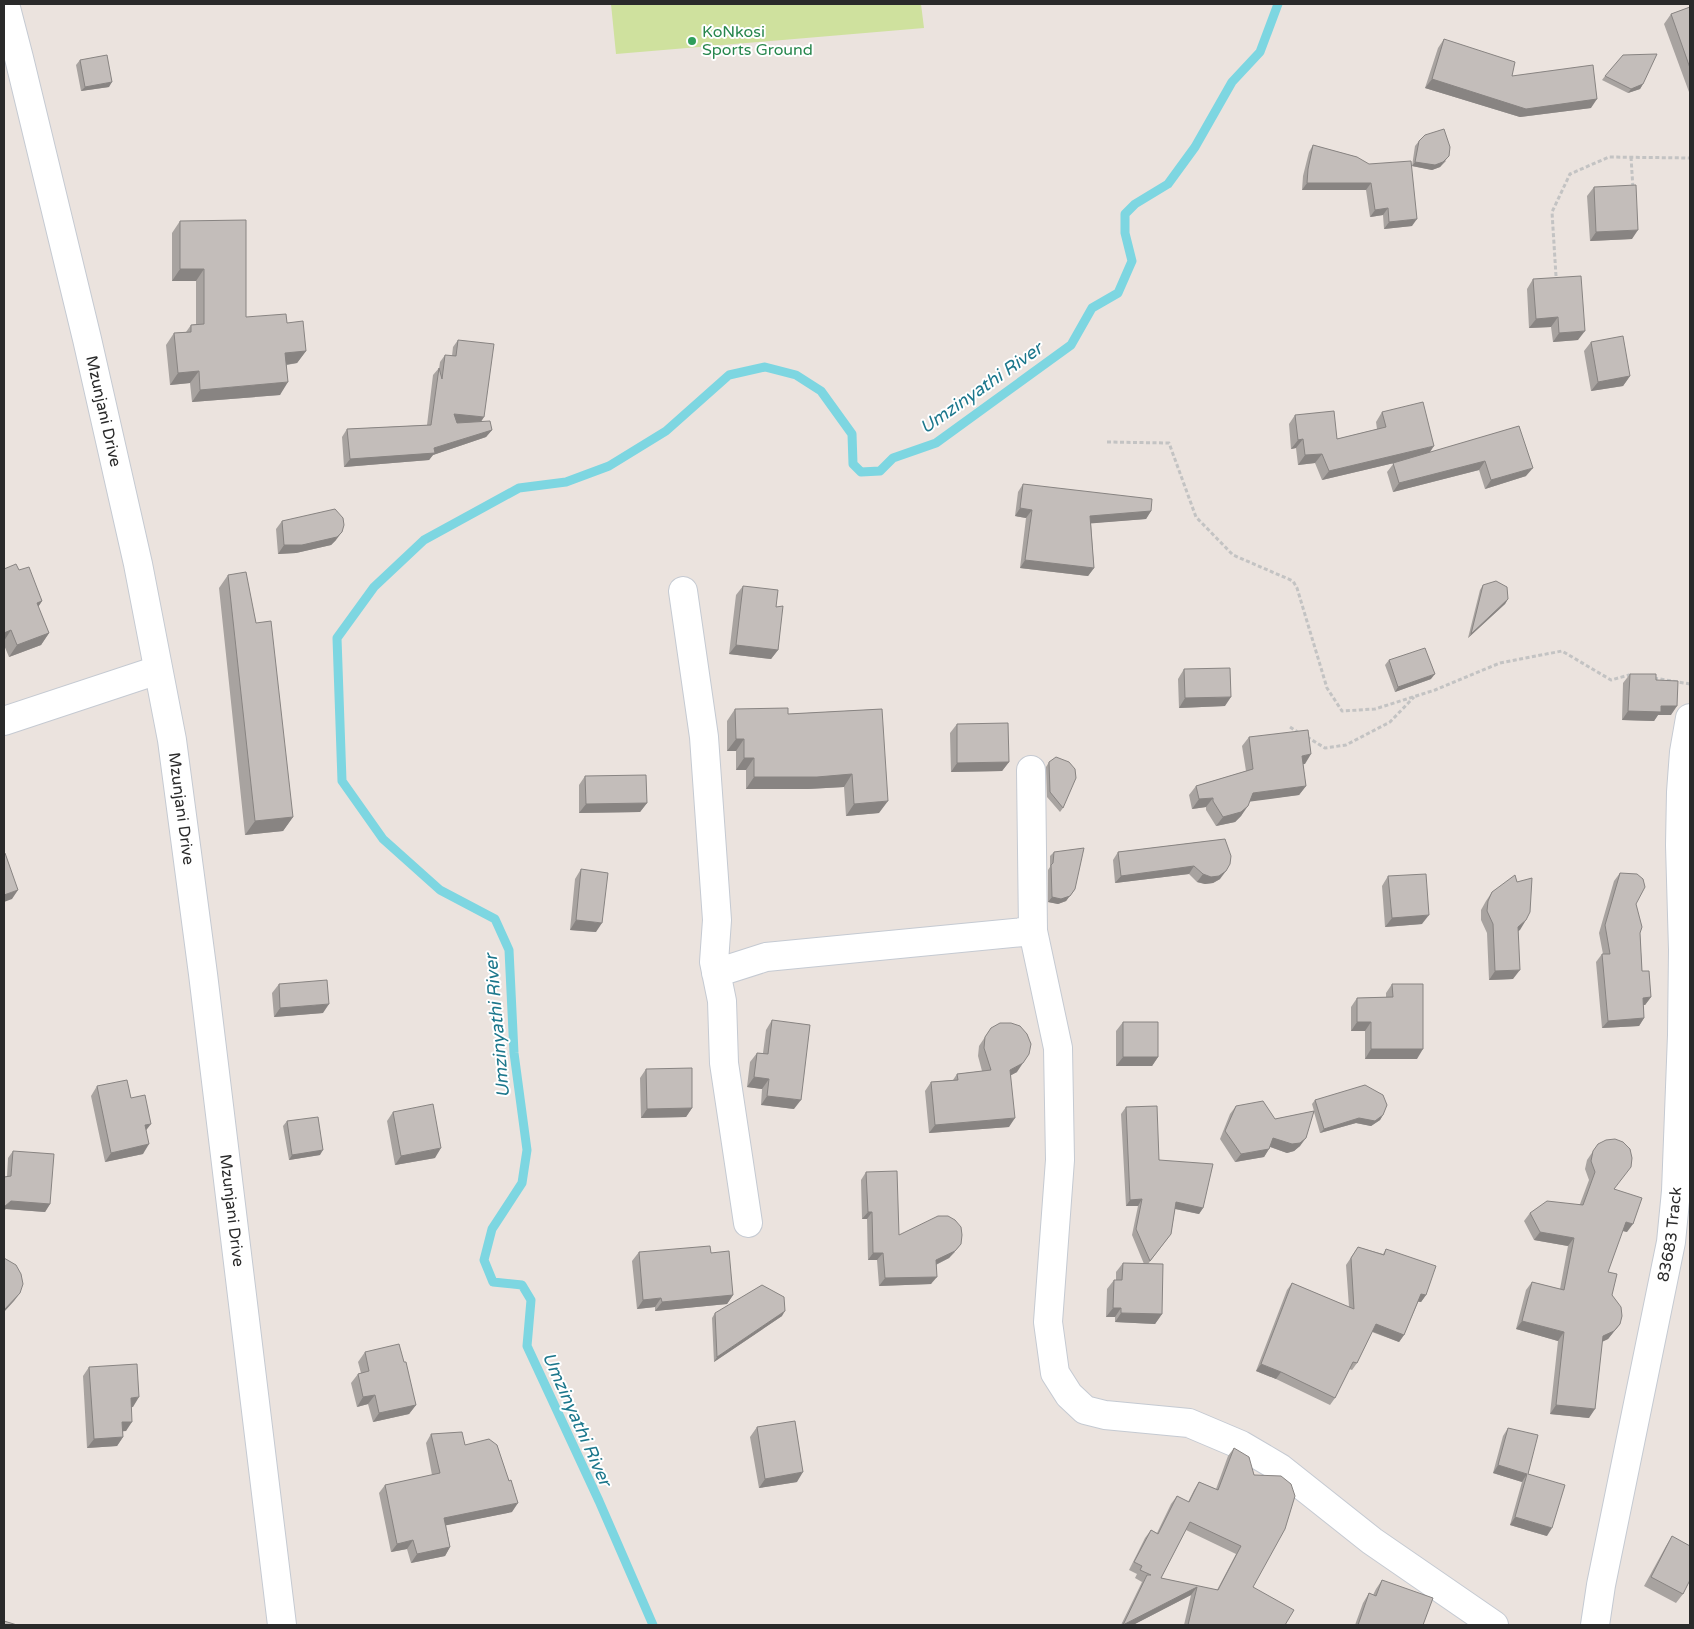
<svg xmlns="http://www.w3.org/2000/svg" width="1694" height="1629" font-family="'Varela Round',sans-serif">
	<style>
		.pitch { fill: #cfe19e }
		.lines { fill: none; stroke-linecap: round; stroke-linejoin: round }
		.stream { stroke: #7dd6e1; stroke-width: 9 }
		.street-casing { stroke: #c5cad2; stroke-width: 30 }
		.secondary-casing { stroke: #c5cad2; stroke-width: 30 }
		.path { stroke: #c3c3c3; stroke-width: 3; stroke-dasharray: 4 2.5; stroke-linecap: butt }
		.street { stroke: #fff; stroke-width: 28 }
		.secondary { stroke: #fff; stroke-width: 28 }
		.wall { fill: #a8a3a0; fill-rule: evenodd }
		.shaded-wall { fill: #888482 }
		.building { fill: #c3bdba; stroke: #888482; fill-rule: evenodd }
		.leisure-dot { fill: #2e9e5b; stroke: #fff; stroke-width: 2 }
		.labels { text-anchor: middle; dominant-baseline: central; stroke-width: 4; stroke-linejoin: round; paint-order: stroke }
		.leisure-label { font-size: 16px; fill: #27864d; stroke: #fff; text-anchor: start }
		.street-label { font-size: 16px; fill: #2a2a2a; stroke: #fff }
		.water-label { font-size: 18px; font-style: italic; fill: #1c778c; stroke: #fff }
	</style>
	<rect width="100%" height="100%" fill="#ebe3de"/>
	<path class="pitch" d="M611 4H921L924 28 616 54Z"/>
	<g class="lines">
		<path class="stream" d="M653 1625 599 1501 527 1346 531 1300 522 1285 493 1282 484 1260 492 1229 522 1183 527 1150 514 1053 509 950 495 919 440 890 383 839 342 781 337 638 374 587 424 540 519 488 566 482 609 466 666 431 729 375 765 367 796 375 821 391 852 434 853 464 861 472 880 471 893 458 936 443 1071 345 1092 308 1118 293 1132 261 1125 233V214L1135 204 1168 184 1195 147 1232 82 1260 52 1278 4"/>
		<defs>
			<path id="street" d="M683 591 704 737 717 920 714 962 722 1001 724 1063 748 1223
				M4 721 158 670
				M1031 770 1033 931 1058 1048 1060 1160 1048 1322 1055 1373 1069 1395 1085 1410 1105 1415 1189 1423 1241 1445 1280 1468 1372 1541 1494 1625
				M716 973 766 957 1033 931"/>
			<g id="secondary">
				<path id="s1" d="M5 4 19 58 87 339 138 564 172 740 203 974 282 1625"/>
				<path id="s2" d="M1595 1625 1601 1585 1671 1242 1676 1191 1682 1035 1683 950 1680 845 1681 792 1684 752 1690 718"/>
			</g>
		</defs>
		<use href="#street" class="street-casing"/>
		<use href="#secondary" class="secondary-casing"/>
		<path class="path" d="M1631 157 1633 189
			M1556 276 1552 212 1570 174 1609 157 1690 158
			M1107 442 1169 443 1196 517 1233 555 1293 581 1297 588 1327 688 1342 711 1375 709 1435 690 1500 663 1562 651 1611 680 1629 675H1633
			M1654 678 1690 684
			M1290 727 1299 733
			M1307 737 1325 748 1346 745 1390 722 1414 697"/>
		<use href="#street" class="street"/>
		<use href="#secondary" class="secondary"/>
	</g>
	<path class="wall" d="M1690 7V92H1689L1664 24 1671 14Z
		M1444 39 1512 76 1591 108 1520 117 1425 88 1438 48Z
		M80 60 109 87 81 91 76 65Z
		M1605 76 1643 84 1640 89 1628 93 1602 80Z
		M1419 141 1446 161 1440 167 1432 170 1412 166 1415 146Z
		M1313 145 1357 157 1412 226 1384 229 1383 215 1370 217 1366 190H1302L1303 176 1309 152Z
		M1594 187 1632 239 1590 241 1587 196Z
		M180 221 246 317 287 323 306 351 297 363 287 365 280 395 192 402 190 383 170 385 166 345 174 333 186 332 191 325 196 324V281H172V233Z
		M1533 279 1578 340 1553 342 1551 327 1529 328 1527 289Z
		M458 340 481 422 492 430 486 437 433 455 429 460 344 467 342 437 347 429 427 425 433 375 439 368V369L440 362 445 355 452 356 453 347Z
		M1591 342 1630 376 1623 386 1591 391 1584 351Z
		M1382 412 1429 453 1519 426 1526 476 1485 489 1479 470 1393 492 1387 472 1394 463 1322 480 1315 463 1298 465 1296 448 1291 449 1289 424 1295 415 1337 439 1377 429 1376 422Z
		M1023 484 1151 511 1146 519 1091 523 1094 568 1088 576 1020 568 1026 518 1015 516 1018 492Z
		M282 521 336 540 331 545 296 553 278 554 276 529Z
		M4 569 19 570 42 601 38 607 49 633 41 645 9 657 4 645Z
		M228 575 293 817 283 831 245 835 219 588Z
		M1483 585 1508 599 1505 604 1468 638 1480 590Z
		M743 586 776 607 778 650 771 659 729 654 736 595Z
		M1389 660 1431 679 1395 692 1385 665Z
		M1184 669 1225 706 1179 708 1178 679Z
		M1630 674 1656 680 1671 715H1658L1654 721 1622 720 1623 683Z
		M735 709 788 714 882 709 879 813 846 816 844 787 808 789H746V770H736V751H727V721Z
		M957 724 1009 762 1002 771 951 772 950 733Z
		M1249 737 1305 764H1303L1306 786 1299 795 1249 801 1241 816 1235 822 1216 826 1206 810V807L1192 809 1189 795 1196 786 1246 771 1242 746Z
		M1049 762 1063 808 1060 812 1047 797 1046 767Z
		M585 776 647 803 640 812 579 813V785Z
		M1225 839 1220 879 1213 883 1205 884 1197 882 1189 874 1115 883 1113 860 1118 852Z
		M1054 852 1075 889 1066 901 1058 904 1048 902V870L1050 867V856Z
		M581 869 596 932 570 930 575 879Z
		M1620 873 1636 904 1640 933 1642 971 1651 997 1645 1005H1643L1644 1018 1639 1026 1602 1028 1596 962 1602 954H1603L1599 933 1614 881Z
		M1388 876 1422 924 1385 927 1382 886Z
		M1492 892 1526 920 1518 931 1513 979 1489 980 1487 933 1481 920V910L1486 901Z
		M279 984 323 1013 274 1017 272 993Z
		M1392 984 1417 1059H1365V1031H1351V1007L1357 998 1386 997V993Z
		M772 1020 794 1109 761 1105 762 1089 747 1087 750 1062 757 1053H763L766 1030Z
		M1123 1022 1158 1057 1152 1066H1116V1031Z
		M991 1028 1017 1072 1011 1075 1009 1127 929 1133 925 1091 931 1082 953 1080 957 1074 982 1071 978 1056 979 1046Z
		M646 1069 692 1108 686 1117 641 1118 640 1078Z
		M97 1086 146 1130 143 1154 105 1162 91 1096Z
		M1315 1100 1383 1115 1380 1120 1371 1126 1356 1123 1320 1133 1314 1112 1300 1146 1294 1151 1287 1153 1270 1147 1264 1157 1235 1162 1220 1139 1230 1114 1236 1106 1275 1119 1314 1111 1312 1104Z
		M1126 1107 1159 1160 1203 1208 1199 1214 1175 1209 1171 1234 1148 1264 1162 1314 1155 1324 1115 1322V1317H1106L1107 1289 1114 1280H1116V1272L1123 1263 1144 1264 1132 1235 1138 1206H1126L1121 1114Z
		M393 1112 435 1158 395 1165 387 1121Z
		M287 1121 320 1155 289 1160 283 1126Z
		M1598 1144 1615 1189 1627 1232 1622 1231 1608 1272 1612 1295 1620 1324 1608 1339 1602 1342 1589 1418 1550 1414 1558 1341 1516 1329 1526 1290 1532 1282 1560 1289 1568 1246 1534 1240 1524 1221 1530 1213 1580 1204 1589 1180 1585 1169 1587 1160Z
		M13 1151 50 1204 45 1212 6 1209 4 1210V1177H7L8 1158Z
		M866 1172 899 1235 955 1252 949 1258 936 1265 931 1284 879 1286 877 1260H868L867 1219H862L861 1180Z
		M1358 1247 1383 1254 1386 1249 1426 1295 1421 1302H1418L1404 1335 1399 1342 1372 1332 1357 1363 1352 1370 1349 1369 1335 1398 1330 1405 1276 1379 1256 1371 1287 1290 1292 1283 1349 1307 1346 1265Z
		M639 1252 711 1253 733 1295 727 1304 655 1311V1307L637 1309 632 1261Z
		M715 1313 782 1316 714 1362 712 1318Z
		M365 1352 404 1362 416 1405 409 1414 373 1422 368 1404 357 1407 351 1383 358 1374 361 1373 358 1362Z
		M89 1367 133 1407H131L126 1431H123V1437L117 1446 87 1448 83 1376Z
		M757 1427 797 1482 759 1488 750 1437Z
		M1508 1428 1528 1474 1547 1536 1510 1525 1522 1482 1493 1473 1503 1436Z
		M431 1434 465 1445 512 1512 446 1525 450 1547 445 1556 411 1563 407 1549 391 1552 379 1493 385 1485 432 1475 426 1443Z
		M1234 1448 1253 1587 1285 1625H1184L1191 1595 1133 1625H1121L1142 1582 1135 1578 1137 1574 1129 1570 1145 1538 1151 1530 1157 1533 1171 1504 1177 1496 1188 1502 1194 1490 1199 1482 1216 1489 1228 1456ZM1186 1530 1236 1554 1217 1590 1161 1578Z
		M1672 1536 1683 1594 1676 1603 1644 1586 1666 1546Z
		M1382 1580 1423 1625H1355L1363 1603 1369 1593 1373 1595 1376 1589Z"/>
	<path class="shaded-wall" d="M1432 79 1597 99 1591 108 1520 117 1425 88Z
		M112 82 109 87 81 91 85 87Z
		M1643 84 1640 89 1628 93 1631 89Z
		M1449 156 1440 167 1432 170 1412 166 1415 162Z
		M1307 183H1371L1366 190H1302Z
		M1388 208 1383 215 1370 217 1375 210Z
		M1417 219 1412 226 1384 229 1389 222Z
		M1638 230 1632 239 1590 241 1596 232Z
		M180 269H204L196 281H172Z
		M1558 317 1551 327 1529 328 1536 319Z
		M1585 331 1578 340 1553 342 1559 333Z
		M306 351 297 363 277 366 285 353Z
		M199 371 190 383 170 385 178 373Z
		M1630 376 1623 386 1591 391 1598 382Z
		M288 382 280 395 192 402 200 390Z
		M454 414 484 417 479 425 448 422Z
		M492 430 486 437 433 455 429 460 344 467 350 459 434 448Z
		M1303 439 1296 448 1291 449 1298 440Z
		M1434 446 1428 455 1322 480 1329 471Z
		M1322 454 1315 463 1298 465 1305 455Z
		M1485 461 1479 470 1393 492 1399 483Z
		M1533 468 1526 476 1485 489 1491 480Z
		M1020 508 1032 510 1026 518 1015 516Z
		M1151 511 1146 519 1084 524 1090 516Z
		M342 532 336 540 331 545 296 553 278 554 284 545Z
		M1025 560 1094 568 1088 576 1020 568Z
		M1508 599 1505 604 1468 638 1471 634Z
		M42 601 34 613 37 603Z
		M11 630 4 641V633Z
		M49 633 41 645 9 657 17 645Z
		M736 645 778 650 771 659 729 654Z
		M1435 674 1431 679 1395 692 1398 687Z
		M1231 697 1225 706 1179 708 1185 698Z
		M1661 706H1677L1671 715H1658L1654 721 1622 720 1628 711Z
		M736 739H744L736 751H727Z
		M1311 754 1305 764 1295 765 1302 756Z
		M744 758H754L746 770H736Z
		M1009 762 1002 771 951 772 957 763Z
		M852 774 844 787 808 789H746L754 777Z
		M1306 786 1299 795 1247 802 1253 793Z
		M1213 798 1206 807 1192 809 1199 799Z
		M888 801 879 813 846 816 854 804Z
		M647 803 640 812 579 813 586 804Z
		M1248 806 1241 816 1235 822 1216 826 1223 817Z
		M293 817 283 831 245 835 255 821Z
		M1194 866 1189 874 1115 883 1121 876Z
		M1226 871 1220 879 1213 883 1205 884 1197 882 1203 874Z
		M1075 889 1066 901 1058 904 1048 902 1052 897Z
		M18 890 12 899 4 902V895Z
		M1429 915 1422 924 1385 927 1392 918Z
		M576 920 602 923 596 932 570 930Z
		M1526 920 1520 930 1511 936 1518 927Z
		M1520 970 1513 979 1489 980 1495 971Z
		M1651 997 1645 1005H1637L1643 998Z
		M329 1004 323 1013 274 1017 280 1008Z
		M1644 1018 1639 1026 1602 1028 1608 1021Z
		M1357 1022H1371L1365 1031H1351Z
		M1371 1049H1423L1417 1059H1365Z
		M1123 1057H1158L1152 1066H1116Z
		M1023 1063 1017 1072 1004 1079 1010 1070Z
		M754 1077 769 1079 762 1089 747 1087Z
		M767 1096 801 1100 794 1109 761 1105Z
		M692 1108 686 1117 641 1118 647 1109Z
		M1383 1115 1380 1120 1371 1126 1356 1123 1320 1133 1324 1129 1359 1118Z
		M1015 1118 1009 1127 929 1133 935 1125Z
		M151 1124 144 1133 145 1125Z
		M1273 1138H1306L1300 1146 1294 1151 1287 1153 1268 1146Z
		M149 1144 143 1154 105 1162 111 1153Z
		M441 1148 435 1158 395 1165 401 1156Z
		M1269 1149 1264 1157 1235 1162 1241 1154Z
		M323 1150 320 1155 289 1160 292 1155Z
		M1142 1199 1138 1206H1126L1130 1200Z
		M11 1201 50 1204 45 1212 6 1209 4 1210V1207Z
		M1176 1202 1203 1208 1199 1214 1171 1208Z
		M868 1212H872L867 1219H862Z
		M1626 1222 1633 1224 1627 1232 1620 1230Z
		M1540 1232 1574 1238 1568 1246 1534 1240Z
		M961 1244 949 1258 931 1267 936 1260Z
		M873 1253H883L877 1260H868Z
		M937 1277 931 1284 879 1286 885 1278Z
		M20 1293 14 1301 4 1312V1310Z
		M1421 1294 1426 1295 1421 1302 1416 1301Z
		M733 1295 727 1304 655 1311 662 1302Z
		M661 1298 655 1307 637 1309 643 1300Z
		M1113 1308H1121L1115 1317H1106Z
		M785 1311 782 1316 714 1362 717 1357Z
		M1121 1313 1162 1314 1155 1324 1115 1322Z
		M1522 1321 1564 1332 1558 1341 1516 1329Z
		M1376 1324 1404 1335 1399 1342 1371 1331Z
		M1620 1324 1608 1339 1597 1344 1603 1336Z
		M1261 1364 1281 1372 1276 1379 1256 1371Z
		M375 1395 368 1404 357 1407 363 1397Z
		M139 1397 133 1407 124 1408 131 1398Z
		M416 1405 409 1414 373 1422 379 1413Z
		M1556 1405 1595 1409 1589 1418 1550 1414Z
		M122 1422H132L126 1431 116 1432Z
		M123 1437 117 1446 87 1448 94 1439Z
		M1498 1465 1527 1474 1522 1482 1493 1473Z
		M803 1472 797 1482 759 1488 765 1479Z
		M518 1503 512 1512 438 1527 444 1518Z
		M1515 1517 1552 1528 1547 1536 1510 1525Z
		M413 1540 407 1549 391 1552 397 1544Z
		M450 1547 445 1556 411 1563 417 1554Z
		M1197 1587 1191 1595 1133 1625H1123Z"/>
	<path class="building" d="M1690 7V68L1671 14Z
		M1444 39 1515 62 1512 76 1593 65 1597 99 1526 109 1432 79Z
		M1657 54 1643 84 1631 89 1605 76 1623 55Z
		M107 55 112 82 85 87 80 60Z
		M1444 129 1450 147 1449 156 1443 162 1435 165 1415 162 1419 141 1425 135Z
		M1313 145 1357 157 1369 164 1411 161 1417 219 1389 222 1388 208 1375 210 1371 183H1307L1308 169Z
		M1636 185 1638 230 1596 232 1594 187Z
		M246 220V317L286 314 287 323 303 321 306 351 285 353 288 382 200 390 199 371 178 373 174 333 191 332V325L204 324V269H180V221Z
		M1581 276 1585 331 1559 333 1558 317 1536 319 1533 279Z
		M1623 336 1630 376 1598 382 1591 342Z
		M458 340 494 344 484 417 454 414 457 423 490 421 492 430 434 448 435 453 350 459 347 429 431 425 439 368 442 379 445 355 456 356Z
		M1423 402 1434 446 1329 471 1322 454 1305 455 1303 439 1298 440 1295 415 1334 411 1337 439 1386 427 1382 412Z
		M1519 426 1533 468 1491 480 1485 461 1399 483 1393 463Z
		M1023 484 1152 499 1151 511 1090 516 1094 568 1025 560 1032 510 1020 508Z
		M335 509 343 518 344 525 342 532 337 537 302 545H284L282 521Z
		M16 564 19 570 29 567 42 601 37 603 49 633 17 645 11 630 4 633V569Z
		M246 572 256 623 271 621 293 817 255 821 228 575Z
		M1496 581 1507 587 1508 599 1471 634 1483 585Z
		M743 586 778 590 776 607 783 606 778 650 736 645Z
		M1425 648 1435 674 1398 687 1389 660Z
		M1230 668 1231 697 1185 698 1184 669Z
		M1630 674H1656V680L1678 681 1677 706H1661V712L1628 711Z
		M788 708V714L882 709 888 801 854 804 852 774 817 777H754V758H744V739H736L735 709Z
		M1008 723 1009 762 957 763V724Z
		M1308 730 1311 754 1302 756 1306 786 1253 793 1248 806 1241 812 1223 817 1213 801V798L1199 799 1196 786 1253 769 1249 737Z
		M1056 757 1069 762 1075 769 1076 778 1063 808 1050 792 1049 762Z
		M646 775 647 803 586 804 585 776Z
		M1225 839 1231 856 1230 864 1226 871 1219 876 1211 877 1203 874 1194 866 1121 876 1118 852Z
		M1084 848 1075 889 1070 896 1061 899 1052 897 1051 865 1053 863 1054 852Z
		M4 853H5L18 890 4 895Z
		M581 869 608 873 602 923 576 920Z
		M1620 873 1637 874 1643 879 1645 887 1636 904 1642 927 1640 933 1642 971H1649L1651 997 1643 998 1644 1018 1608 1021 1602 954H1610L1605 925Z
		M1426 874 1429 915 1392 918 1388 876Z
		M1515 875 1517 882 1532 878 1530 912 1526 920 1518 927 1520 970 1495 971 1493 924 1487 911 1488 901 1492 892Z
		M327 980 329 1004 280 1008 279 984Z
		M1392 984H1423V1049H1371V1022H1357V998L1393 997Z
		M772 1020 810 1025 801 1100 767 1096 769 1079 754 1077 757 1053 768 1054Z
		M1123 1022H1158V1057H1123Z
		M1000 1023H1011L1020 1026 1027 1034 1031 1044 1029 1054 1023 1063 1010 1070 1015 1118 935 1125 931 1082 958 1080 957 1074 991 1070 984 1048 985 1037 991 1028Z
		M692 1068V1108L647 1109 646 1069Z
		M127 1080 131 1098 145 1095 151 1124 145 1125 149 1144 111 1153 97 1086Z
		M1365 1085 1383 1095 1387 1105 1383 1115 1375 1121 1359 1118 1324 1129 1315 1100Z
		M1263 1101 1275 1119 1314 1111 1306 1138 1300 1143 1292 1144 1273 1138 1269 1149 1241 1154 1225 1131 1236 1106Z
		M433 1104 441 1148 401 1156 393 1112Z
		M1157 1106 1159 1160 1213 1164 1203 1208 1176 1202 1171 1234 1150 1261 1136 1229 1142 1199 1130 1200 1126 1107Z
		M318 1117 323 1150 292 1155 287 1121Z
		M1615 1139 1623 1142 1630 1149 1632 1158 1631 1167 1614 1189 1642 1198 1633 1224 1626 1222 1608 1272 1617 1274 1612 1295 1621 1307 1622 1316 1620 1324 1614 1331 1603 1336 1595 1409 1556 1405 1564 1332 1522 1321 1532 1282 1564 1290 1574 1238 1540 1232 1530 1213 1547 1201 1583 1205 1595 1172 1591 1161 1593 1151 1598 1144 1606 1140Z
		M13 1151 54 1154 50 1204 11 1201 4 1207V1177L11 1176Z
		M897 1171 899 1235 938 1216H948L955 1220 961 1227 962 1235 961 1244 955 1251 936 1260 937 1277 885 1278 883 1253H873L872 1212H868L866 1172Z
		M710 1246 711 1253 729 1251 733 1295 662 1302 661 1298 643 1300 639 1252Z
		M1358 1247 1384 1255 1386 1249 1436 1266 1426 1295 1421 1294 1404 1335 1376 1324 1357 1363 1353 1362 1335 1398 1281 1372 1261 1364 1292 1283 1354 1309 1351 1258Z
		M4 1258 16 1265 21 1274 23 1284 20 1293 4 1310Z
		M1123 1263 1163 1264 1162 1314 1121 1313V1308H1113L1114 1280H1122Z
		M762 1285 784 1297 785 1311 717 1357 715 1313Z
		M399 1344 404 1362H406L416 1405 379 1413 375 1395 363 1397 358 1374 369 1371 365 1352Z
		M137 1364 139 1397 131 1398 132 1422H122L123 1437 94 1439 89 1367Z
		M795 1421 803 1472 765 1479 757 1427Z
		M1508 1428 1538 1435 1528 1474 1565 1485 1552 1528 1515 1517 1527 1474 1498 1465Z
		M462 1432 465 1445 489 1439 497 1445 509 1481 511 1480 518 1503 444 1518 450 1547 417 1554 413 1540 397 1544 385 1485 440 1473 431 1434Z
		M1234 1448 1249 1457 1254 1475 1281 1476 1291 1484 1295 1496 1285 1529 1253 1587 1294 1610 1285 1625H1188L1197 1587 1123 1625 1147 1575H1151L1140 1570 1142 1566 1134 1562 1151 1530 1158 1534 1177 1496 1189 1502 1199 1482 1218 1490ZM1190 1522 1241 1546 1218 1590 1161 1578Z
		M1672 1536 1690 1546V1580L1683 1594 1651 1577Z
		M1382 1580 1433 1598 1423 1625H1358L1369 1593 1376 1596Z
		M4 1621 17 1625H4Z"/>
	<circle class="leisure-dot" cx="692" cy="41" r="5"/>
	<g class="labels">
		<g class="leisure-label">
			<text x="702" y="32">KoNkosi<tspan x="702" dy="18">Sports Ground</tspan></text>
		</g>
		<g class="street-label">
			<text stroke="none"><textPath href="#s1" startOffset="419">Mzunjani Drive</textPath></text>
			<text stroke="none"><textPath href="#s1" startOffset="824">Mzunjani Drive</textPath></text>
			<text stroke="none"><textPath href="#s1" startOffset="1229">Mzunjani Drive</textPath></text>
			<text stroke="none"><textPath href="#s2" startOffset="398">83683 Track</textPath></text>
		</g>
		<g class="water-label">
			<text transform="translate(981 388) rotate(-35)">Umzinyathi River</text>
			<text transform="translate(497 1026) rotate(-95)">Umzinyathi River</text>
			<text transform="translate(577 1419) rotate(66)">Umzinyathi River</text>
		</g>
	</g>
	<rect width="1694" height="1629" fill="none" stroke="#2a2a2a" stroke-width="10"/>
</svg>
